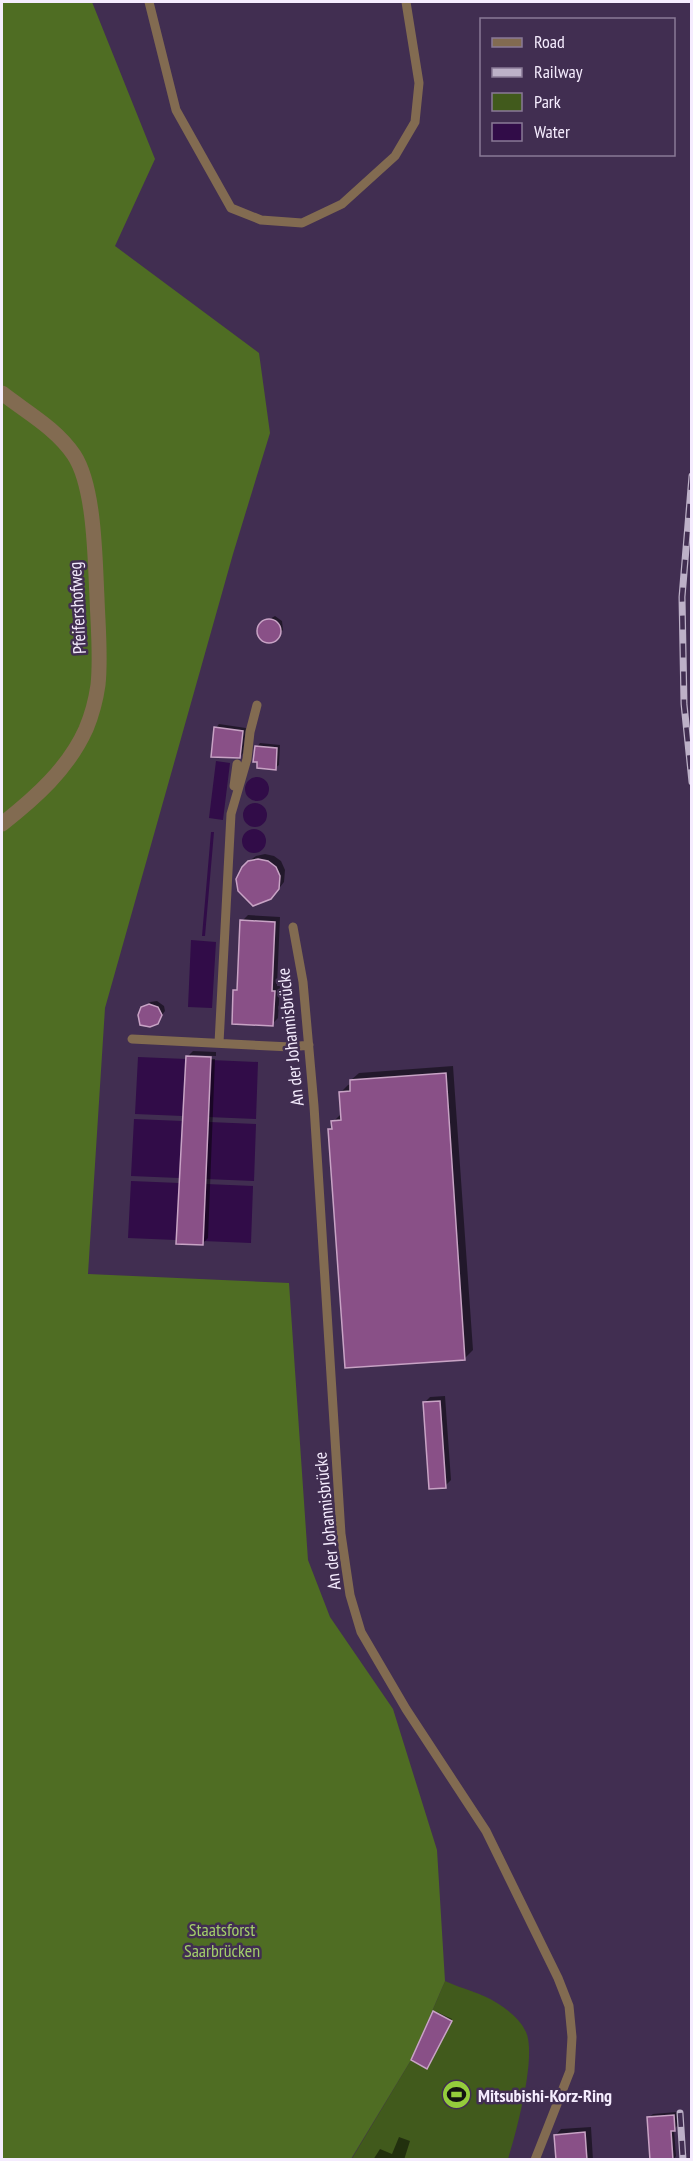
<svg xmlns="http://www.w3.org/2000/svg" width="693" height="2161" font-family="'PT Sans Narrow',sans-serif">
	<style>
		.green { fill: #415a1c }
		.forest { fill: #4f6d23 }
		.water { fill: #310c48 }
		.shadow { fill: #0007 }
		.building { fill: #895087; stroke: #c8a3c5; stroke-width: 1.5 }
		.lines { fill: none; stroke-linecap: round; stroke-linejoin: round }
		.service { stroke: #826b51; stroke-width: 9 }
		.minor { stroke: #826b51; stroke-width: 15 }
		.rail-casing { stroke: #bdb1c8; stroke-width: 7 }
		.rail { stroke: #412e51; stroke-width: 4.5; stroke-dasharray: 14; stroke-linecap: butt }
		.labels { text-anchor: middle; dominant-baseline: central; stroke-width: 5; stroke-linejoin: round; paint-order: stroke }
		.street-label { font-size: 18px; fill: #f5ecfe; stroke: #412e51 }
		.park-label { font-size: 18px; fill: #a3cf6b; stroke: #412e51 }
		.poi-label { font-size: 18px; font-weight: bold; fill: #f5ecfe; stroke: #412e51; text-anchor: start }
	</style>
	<rect width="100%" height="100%" fill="#412e51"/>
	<path class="green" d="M445 1981C462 1989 482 1993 497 2003 508 2010 520 2019 526 2032 537 2056 516 2133 508 2159L351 2160 411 2060Z"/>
	<path class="forest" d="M2 2H92L155 159 115 246 259 353 270 433 233 554 105 1008 88 1274 289 1283 308 1560 330 1617 393 1709 437 1850 445 1981 411 2060 351 2159 2 2160Z"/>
	<path class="water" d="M216 761 230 763 223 820 209 818Z
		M245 789a12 12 0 1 1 24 0a12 12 0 1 1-24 0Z
		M243 815a12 12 0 1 1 24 0a12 12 0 1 1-24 0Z
		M242 841a12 12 0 1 1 24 0a12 12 0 1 1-24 0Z
		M211 832H214L205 936H202Z
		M191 940 216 942 212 1008 188 1007Z
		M138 1057 186 1059 183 1116 135 1114Z
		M211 1060 258 1062 256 1119 208 1117Z
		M134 1119 182 1121 179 1178 131 1176Z
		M209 1122 256 1124 254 1181 206 1179Z
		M131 1181 179 1183 176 1240 128 1238Z
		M206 1184 253 1186 251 1243 203 1241Z"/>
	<path class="shadow" d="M275 616 282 621 283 630 272 641 264 640 259 634 261 624Z
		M219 724 246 728 243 753 240 757 216 728Z
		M260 743 280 745 279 765 275 768 257 747Z
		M265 854 274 856 281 861 285 870 284 882 277 891 249 861 256 856Z
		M248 915 280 917 277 986H280L278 1018 272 1024 235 990 239 986 242 921Z
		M157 1001 164 1006 165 1011 157 1022 143 1008 150 1002Z
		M193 1051 216 1052V1056L191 1055V1058L215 1059 208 1238 202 1244 187 1057Z
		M453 1066 473 1350 465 1358 330 1130 333 1127V1122L341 1114 340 1093 348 1085 351 1084V1080L359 1073Z
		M445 1396 451 1480 445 1486 424 1403 430 1397Z
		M435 2011 452 2019 428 2065 434 2012Z
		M677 2112 678 2125 674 2129 676 2156 673 2160 649 2117 653 2114Z
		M591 2127 593 2160H557L556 2135 561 2129Z
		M399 2137 410 2141 404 2160H373L380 2149 392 2154Z"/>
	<path class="building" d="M257 631a12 12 0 1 1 24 0a12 12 0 1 1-24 0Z
		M214 727 243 731 240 758 211 757Z
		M255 746 277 748 276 770 257 768V762H253Z
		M258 859 268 861 276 867 280 876 279 889 271 899 253 906 238 891 236 879 242 867 248 861Z
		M240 920 275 922 272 991H275L273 1026 232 1024 233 990H237Z
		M149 1004 158 1007 162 1015 158 1024 150 1027 140 1025 138 1015 141 1007Z
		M186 1056 211 1057 203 1245 176 1244Z
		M446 1073 465 1360 345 1368 328 1129H332L331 1121 341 1120 339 1092 350 1091V1080Z
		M440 1401 446 1488 429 1489 423 1402Z
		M433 2011 452 2021 427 2069 411 2060Z
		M674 2115 675 2131H671L673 2160H650L647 2117Z
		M585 2132 587 2160H556L554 2135Z"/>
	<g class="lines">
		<path class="service" d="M149 2 176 110 231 208 261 220 302 223 342 204 395 156 415 122 419 83 406 2
			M234 786 237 764
			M293 927 303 982 314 1106 341 1534 350 1595 361 1632 406 1709 486 1831 558 1978 569 2006 572 2037 570 2071 535 2160
			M132 1039 291 1047 309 1045
			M219 1043 231 814 247 759 250 732 257 705"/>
		<path class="minor" d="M2 393C26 412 56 428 74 455 95 487 95 560 97 598 98 627 101 657 98 685 96 699 91 717 86 729 68 769 35 798 2 824"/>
		<defs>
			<path id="rail" d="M692 476 682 597 684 704 692 782
				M680 2113 683 2160"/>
		</defs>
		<use href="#rail" class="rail-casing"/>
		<use href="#rail" class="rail"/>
	</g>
	<defs>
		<symbol id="stadium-disc" viewBox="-11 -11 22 22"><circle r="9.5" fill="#94cc3c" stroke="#412e51"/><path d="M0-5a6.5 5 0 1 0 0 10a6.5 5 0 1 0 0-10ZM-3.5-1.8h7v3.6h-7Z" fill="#111"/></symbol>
	</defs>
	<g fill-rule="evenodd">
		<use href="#stadium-disc" x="440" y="2078" width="33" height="33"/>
	</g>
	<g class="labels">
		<g class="street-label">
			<text transform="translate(77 608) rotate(-93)">Pfeifershofweg</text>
			<text transform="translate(290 1037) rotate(-96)">An der Johannisbrücke</text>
			<text transform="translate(327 1521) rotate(-96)">An der Johannisbrücke</text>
		</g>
		<g class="park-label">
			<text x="222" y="1929">Staatsforst<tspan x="222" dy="21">Saarbrücken</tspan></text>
		</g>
		<g class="poi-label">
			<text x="478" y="2095">Mitsubishi-Korz-Ring</text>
		</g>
	</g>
	<rect width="693" height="2161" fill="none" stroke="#f5ecfe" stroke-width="6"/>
	<rect x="480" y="18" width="195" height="138" fill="#412e51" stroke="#897a96" stroke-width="1.5"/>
	<rect x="492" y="38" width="30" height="9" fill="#826b51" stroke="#897a96" stroke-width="1.5"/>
	<text x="534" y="48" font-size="18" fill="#f5ecfe">Road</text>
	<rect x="492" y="68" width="30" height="9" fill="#bdb1c8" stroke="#897a96" stroke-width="1.5"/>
	<text x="534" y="78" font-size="18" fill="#f5ecfe">Railway</text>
	<rect x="492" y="93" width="30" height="18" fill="#415a1c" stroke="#897a96" stroke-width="1.5"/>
	<text x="534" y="108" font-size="18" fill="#f5ecfe">Park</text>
	<rect x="492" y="123" width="30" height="18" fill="#310c48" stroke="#897a96" stroke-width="1.5"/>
	<text x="534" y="138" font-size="18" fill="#f5ecfe">Water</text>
</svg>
